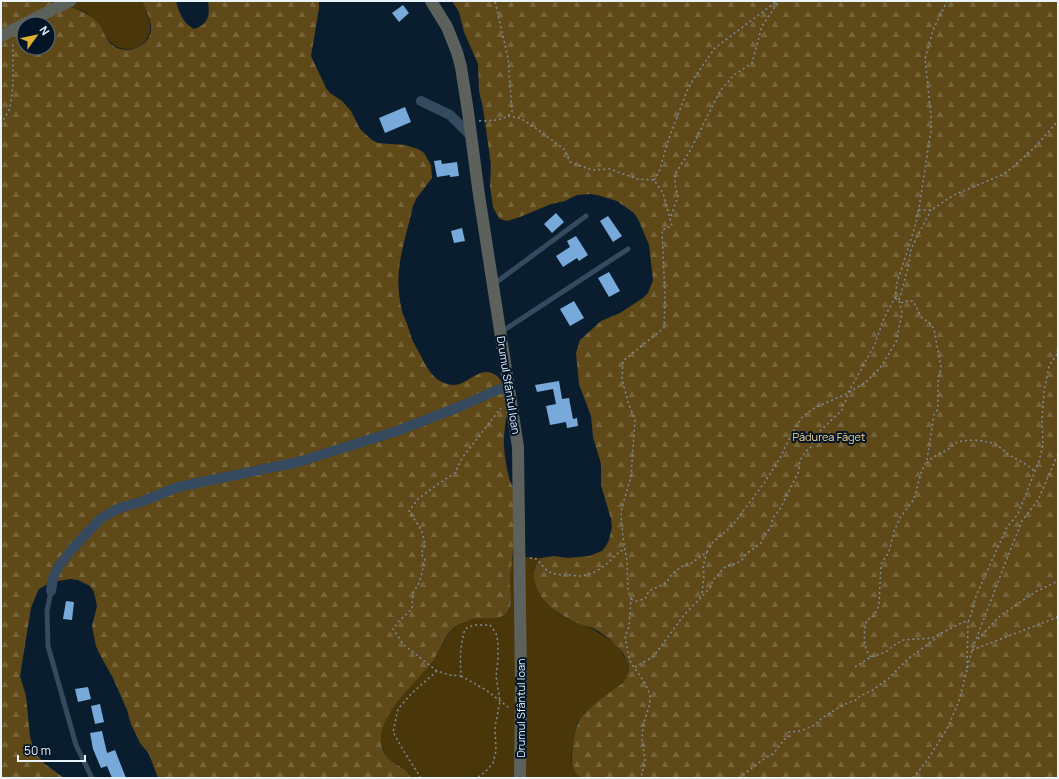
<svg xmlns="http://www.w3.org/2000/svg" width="1059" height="779" font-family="Manrope,sans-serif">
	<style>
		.grass { fill: #49370a }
		.forest { fill: url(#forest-firs); fill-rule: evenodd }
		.building { fill: #77aadb }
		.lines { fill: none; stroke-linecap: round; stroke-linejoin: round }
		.path { stroke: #7f8d9b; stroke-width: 1.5; stroke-dasharray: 2 3; stroke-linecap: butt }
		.service { stroke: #354a5e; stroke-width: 5 }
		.minor { stroke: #354a5e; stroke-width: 10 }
		.secondary { stroke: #5c615b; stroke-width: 12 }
		.labels { text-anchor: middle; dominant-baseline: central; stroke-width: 4; stroke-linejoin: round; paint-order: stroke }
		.street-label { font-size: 11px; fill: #e9f3fd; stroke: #021425 }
		.park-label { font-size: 11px; fill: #fad892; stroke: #021425 }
	</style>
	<defs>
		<pattern id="forest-firs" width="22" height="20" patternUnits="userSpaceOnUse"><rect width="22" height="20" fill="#5f4918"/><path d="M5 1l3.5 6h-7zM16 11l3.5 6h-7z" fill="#76643a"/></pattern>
	</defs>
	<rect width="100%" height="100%" fill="#091d2f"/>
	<path class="grass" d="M48 1H142C147 14 156 29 145 41 141 46 135 49 129 49 104 50 105 25 87 13 75 6 61 6 48 1Z
		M513 556 541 558 537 563 534 569 545 602 555 611 568 619 593 629 616 644 628 662 629 669 628 675 624 682 585 712 577 723 571 758 572 765 580 778H411C405 762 386 767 382 745 376 713 414 685 432 662 442 650 444 634 458 625 464 622 471 619 478 618 488 617 502 621 509 610 513 603 510 593 510 586 510 576 511 565 513 556Z"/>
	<path class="forest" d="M1 1C16 1 32 0 47 1 53 2 73 7 79 10 87 13 94 18 99 24 104 31 106 42 115 47 129 55 152 45 151 27 151 19 145 9 142 1H176C179 13 183 23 194 29 209 24 210 15 208 1H319V8L311 56 326 88 330 93 342 101 351 111 360 129 372 140 378 143 405 145 418 149 424 153 431 165 432 178 416 199 413 206C405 242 392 272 402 311 403 316 406 320 407 324 409 329 410 334 412 339 414 345 419 351 422 358 428 371 438 385 454 385 468 385 482 362 498 377 503 381 509 402 509 408 509 411 507 415 506 419 505 428 503 439 504 448 505 459 507 471 510 481 512 486 515 490 516 495 517 504 515 515 515 524 515 544 511 563 510 583 510 591 513 602 509 609 503 623 484 616 472 619 468 621 462 623 458 625 444 633 442 649 433 661 416 684 375 714 382 747 387 766 405 763 411 778H158L149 754 140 743 131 724 127 710 113 678 99 653 96 646 92 626 97 606 94 592 90 586 78 580 71 579 51 582 39 589 36 595 31 608 20 676 26 696 30 736 33 748 36 754 45 764 64 778H1ZM24 24H48V48H24Z
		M452 1H1058V778H580C570 766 571 761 573 747 574 739 575 730 578 723 584 709 611 692 624 682 626 677 629 673 629 668 628 652 606 635 593 628 587 626 581 625 575 622 569 620 563 615 557 612 546 605 539 595 535 583 533 573 534 565 541 558L554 556 568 558 589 556 602 551 606 546 609 540 612 527 611 519 601 485V464L593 437 591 416 579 384 576 353 580 340 601 321 620 313 643 298 648 293 653 280 649 245 638 219 634 213 617 201 597 195 590 194 577 195 565 201 551 204 520 217 507 221 500 219 496 213 493 207 490 186 491 165 483 108 479 91 478 64 464 32 459 12Z"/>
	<path class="building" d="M403 5 409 13 399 22 392 13Z
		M405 107 411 122 385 133 379 118Z
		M441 160 442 164 457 162 459 176 450 177V175L437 177 434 161Z
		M556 213 564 222 552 233 544 224Z
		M608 216 622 236 613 242 600 221Z
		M462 228 465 241 454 243 451 231Z
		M576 236 588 255 579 261 577 258 563 267 556 256 570 247 567 241Z
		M609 272 620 291 609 297 598 278Z
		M574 301 584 318 570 326 560 309Z
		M559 381 562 399 569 398 573 419 577 418 578 426 567 428 566 422 550 425 546 406 556 404 553 389 537 392 535 385Z
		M66 601 74 602 72 620 63 619Z
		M88 687 91 699 78 702 75 689Z
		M100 704 104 722 95 724 91 706Z
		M102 731 107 753 115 750 126 778H112L107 766 101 768 93 749 90 733Z"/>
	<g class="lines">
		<path class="path" d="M508 116 520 118 534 127 564 149 570 162 592 170 610 169 637 179 654 180 663 193 672 226 662 230 665 298 664 328 623 361 622 379 628 402 635 420 631 477 622 507 621 515 623 538 627 561 628 590 631 599 629 627 625 636 629 657 631 663 645 683 650 695V700L649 707 643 725 642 740 645 760 641 778
			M479 121C492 120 503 122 512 112L508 58 495 1
			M1 124 10 108 13 86V41
			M654 180 659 172 669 138 687 91 694 78 715 48 777 1
			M919 209 920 210H931L954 195 1002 175 1012 168 1035 147 1058 121
			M671 216 678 196 675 185V174L690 151 720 91 734 75 752 63 762 26 779 1
			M899 300 908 268 911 249 931 210
			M1058 314V330
			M927 463C931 457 940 454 947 450 950 448 951 446 954 444 963 438 988 440 996 445 1002 448 1006 453 1011 456 1019 461 1029 465 1034 471
			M530 558 537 559C547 573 552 575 569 575 572 575 575 576 578 576 596 576 609 562 620 551L625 550
			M702 593 704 575 703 566 707 552
			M631 599 636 601 645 599 649 591 666 583 672 574 684 565 690 564 707 552 712 543 732 526 765 482 780 458 791 435 803 416 816 407 844 395 865 383 880 368 896 342 902 313 899 300 895 298
			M978 639 1000 616 1035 592 1058 581
			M972 650 1058 617
			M871 657C863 649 863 630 867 620L874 616 879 605 881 564 889 552 894 531 900 518 914 499 921 473 927 460 934 415 938 409V382L941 367 934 329 931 324 922 318 913 301H904L900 304
			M635 667 653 657 684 615 710 588 713 580 726 566 735 564 742 560 746 554 761 543 765 535 771 527 773 518 780 509 799 471 800 460 806 451 811 447 813 439 816 435 842 410V406L845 403 848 393 875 344 884 318 895 298 897 283 916 223 920 202 931 130V116L925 59 933 30 947 1
			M855 667 871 657 886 652 893 646 903 640 932 638 963 622H968L971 615 976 596 1007 527 1018 514 1039 461 1043 445 1042 419 1044 392 1049 366 1057 354 1058 342
			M967 668 968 622
			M437 671 404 645 393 629 398 622 412 609 413 593 420 581 425 559 421 554 425 545 422 531 409 511 418 499 438 484 455 473 462 458 501 408
			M461 676 486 690 508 707H511
			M421 778 403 750 393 732 398 709 412 693 437 671 450 675 461 676C460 660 460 645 465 629L474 625H490L496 633 498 642V660L496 676 500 701 495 727 496 751 493 763 485 772 477 778
			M739 778 765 758 773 754 785 739 790 736 789 732 800 731 813 726 822 718 843 705 856 700 860 696 873 690 889 678 909 658 938 637
			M913 778 926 762 947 729 959 701 972 650 1006 561 1022 521 1038 500 1058 454"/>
		<path class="service" d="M494 284 586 216
			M501 332 628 249
			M51 591 47 611 48 646 76 745 92 778"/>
		<path class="minor" d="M421 101 450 115 471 136
			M51 591 53 578 58 567 73 548 100 519 117 509 143 501 178 487 298 462 400 430 461 406 509 385"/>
		<path class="secondary" d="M431 1 447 27 457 52 461 67 468 112 479 195 518 447 521 686 520 778
			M24 24 70 1
			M1 36 24 24"/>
	</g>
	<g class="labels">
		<g class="street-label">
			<text transform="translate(509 385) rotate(81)">Drumul Sfântul Ioan</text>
			<text transform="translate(520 708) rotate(-90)">Drumul Sfântul Ioan</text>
		</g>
		<g class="park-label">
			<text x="829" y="436">Pădurea Făget</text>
		</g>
	</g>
	<rect width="1059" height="779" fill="none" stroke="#e9f3fd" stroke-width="4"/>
	<g transform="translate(36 36) rotate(57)"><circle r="19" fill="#021425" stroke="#5e6d7b"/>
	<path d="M0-3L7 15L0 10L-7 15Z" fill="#e1af34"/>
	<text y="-6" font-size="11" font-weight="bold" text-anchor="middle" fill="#e9f3fd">N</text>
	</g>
	<path d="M18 755v6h67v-6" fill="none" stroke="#e9f3fd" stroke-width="2"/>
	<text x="24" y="755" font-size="12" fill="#e9f3fd" stroke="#021425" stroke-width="3" paint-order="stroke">50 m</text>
</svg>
